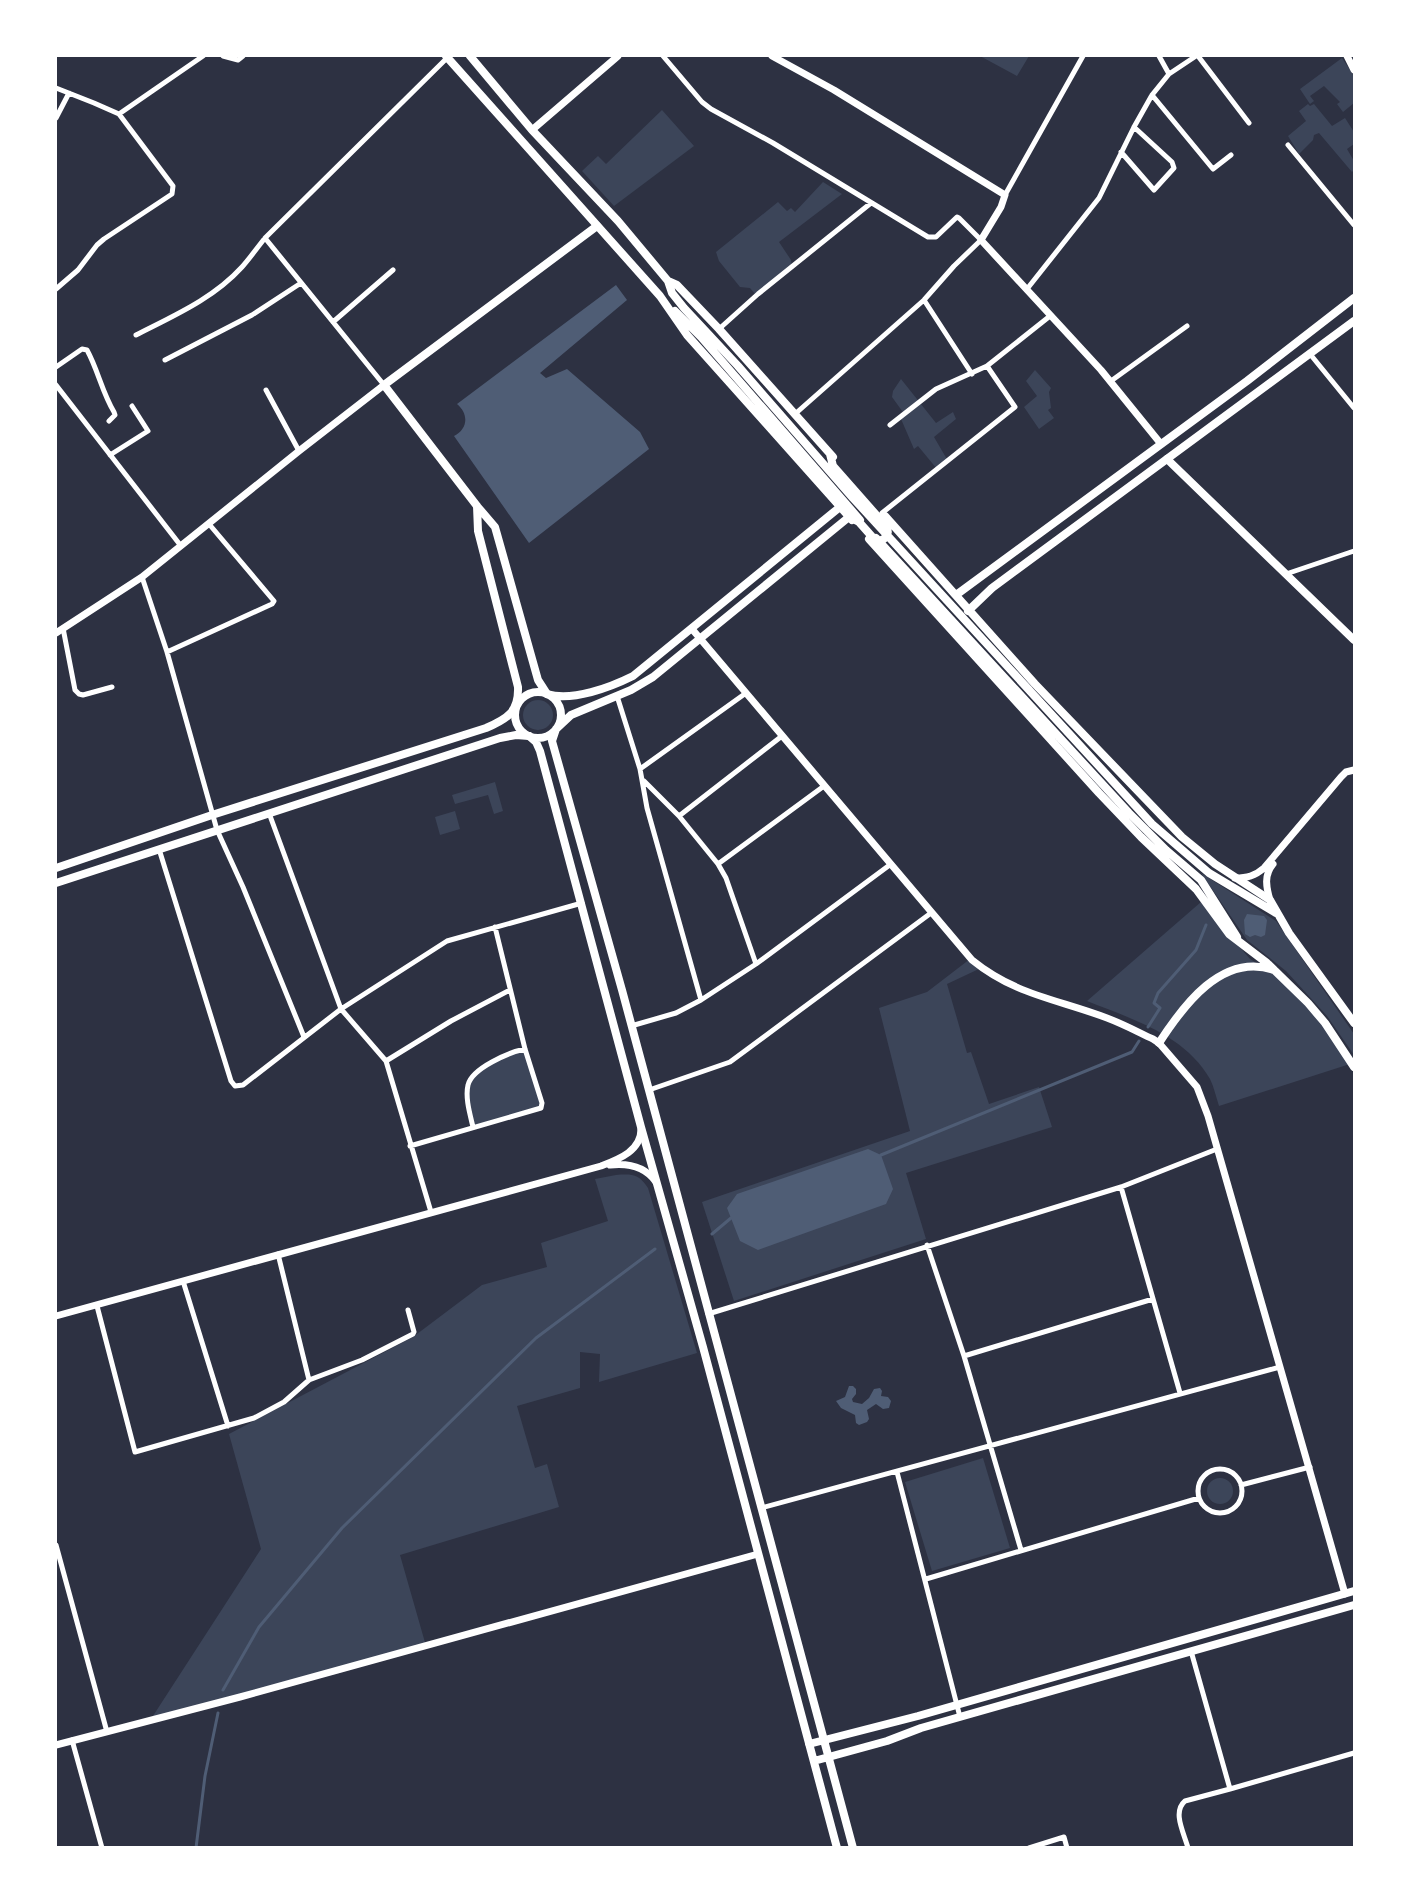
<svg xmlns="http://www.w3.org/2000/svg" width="1410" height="1903" font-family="'Roboto Serif',serif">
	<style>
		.green { fill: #3c4559 }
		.water { fill: #4f5d75 }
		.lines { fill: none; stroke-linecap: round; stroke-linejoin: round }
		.stream { stroke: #4f5d75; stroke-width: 3 }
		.minor { stroke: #fff; stroke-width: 5 }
		.tertiary { stroke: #fff; stroke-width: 7 }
		.secondary { stroke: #fff; stroke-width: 8 }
		.primary { stroke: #fff; stroke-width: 8 }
	</style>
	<rect width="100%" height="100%" fill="#2d3142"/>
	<path class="green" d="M980 56H1029L1017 76Z
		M1342 58 1354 76V103L1343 112 1337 104 1340 102 1324 86 1310 96 1314 101 1310 104 1300 89Z
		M1308 104 1310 106 1314 104 1332 126 1345 118 1354 132V144L1347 149 1354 161V170L1352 172 1319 133 1314 135 1313 140 1299 154 1288 136 1306 121 1299 111Z
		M662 110 694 146 614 206 582 171 598 156 606 164Z
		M823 182 842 194 779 242 791 260 792 267 755 294 750 288 740 287 719 261 716 252 778 202 787 211 791 208 795 212Z
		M1035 370 1051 388 1049 392 1051 408 1048 410 1054 418 1039 429 1024 407 1037 396 1026 381Z
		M901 379 936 423 953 412 956 419 934 437 948 461 937 469 918 446 914 449 901 419 905 415 892 397 893 391Z
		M523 715a15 15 0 1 1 30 0a15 15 0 1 1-30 0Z
		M495 782 503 811 494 814 488 795 455 804 452 795Z
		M455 811 460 829 440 835 435 817Z
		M1201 873 1276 921 1354 1034V1055L1327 1016 1286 971 1247 940Z
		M1201 902 1250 959 1294 987 1353 1063 1219 1106C1216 1097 1214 1087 1210 1079 1185 1035 1132 1019 1087 1001Z
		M970 959 981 968 947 984 967 1053 971 1052 989 1104 1039 1087 1052 1127 906 1173 926 1239 734 1301 702 1202 910 1131 879 1008 927 992Z
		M525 1049 541 1108 473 1127 468 1101 471 1077 494 1062Z
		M616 1175C632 1174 639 1174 648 1188L697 1353 599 1382 600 1354 580 1352V1388L517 1406 535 1468 547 1464 559 1507 400 1555 426 1646 340 1673 151 1719 261 1549 229 1434 413 1337 482 1285 547 1267 541 1243 608 1221 595 1179Z
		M983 1458 1010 1548 932 1571 905 1482Z
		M1207 1491a13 13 0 1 1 26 0a13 13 0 1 1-26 0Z"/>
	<path class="water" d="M616 285 627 300 540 373 546 378 567 369 640 432 649 449 529 543 454 436C468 429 469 414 457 404Z
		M1247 914 1264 916 1267 920 1265 935 1261 937 1255 935 1250 937 1245 934 1244 920Z
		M868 1149 881 1155 893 1189 886 1204 758 1250 740 1241 727 1208 737 1194Z
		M849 1386H853L856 1389V1394L852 1399 853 1402 862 1404 869 1398 874 1389 880 1388 882 1391 881 1396 888 1397 891 1401 889 1408 883 1409 876 1404 867 1410 869 1419 867 1422 859 1425 856 1423 855 1415 841 1408 836 1401 845 1397Z"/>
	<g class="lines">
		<path class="stream" d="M1148 1027 1160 1008 1154 1003 1158 993 1196 950 1206 925
			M881 1155 1132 1052 1139 1041
			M712 1234 731 1218
			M223 1690 259 1627 342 1528 536 1338 655 1249
			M196 1848 205 1776 218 1713"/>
		<path class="minor" d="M223 56 238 60 243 56
			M663 56 702 102 711 109 773 143 928 237H936L957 217 959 218 981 240 954 266 924 300 795 414
			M1159 56 1169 74
			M1198 56 1249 123
			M56 88 94 103 119 114 173 186 172 194 104 239 97 245 78 270 56 289
			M1152 95 1213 169 1231 155
			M119 114 203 56
			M56 118 69 93
			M1288 145 1354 225
			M1121 152 1154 190 1174 168 1172 162 1134 127
			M1005 195 1083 56
			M1027 289 1099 198 1134 127 1152 95 1169 74 1196 56
			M924 300 972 374
			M333 322 393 270
			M719 329 758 294 871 203
			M136 335C173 316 213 299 242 267 250 258 257 248 265 238
			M1310 354 1354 408
			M165 360 252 315 301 283
			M56 367 82 349 87 350C98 370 102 392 114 412L115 415 109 421
			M1111 381 1187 326
			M56 385 181 546
			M384 385 265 238 448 57
			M266 390 299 451
			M890 425 936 389 987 366 1050 316
			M110 455 148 431 132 406
			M882 513 1015 407 987 366
			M1286 574 1354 551
			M142 577 167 652 217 830 243 887 304 1037
			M63 628 75 690 79 694 83 695 112 687
			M167 652 272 604 274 601 209 524
			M617 696 640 769 647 808 701 1000
			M640 769 746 693
			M644 781 679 816 718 864 726 878 756 964
			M269 813 341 1009 386 1061 431 1212
			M679 816 782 736
			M159 849 231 1081 235 1086 243 1085 341 1009 447 941 582 903
			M718 864 824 786
			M631 1026 676 1013 701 1000 756 964 891 864
			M386 1061 451 1021 510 990
			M649 1090 730 1062 931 913
			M473 1127C470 1114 465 1098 468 1085 472 1068 510 1052 525 1049
			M410 1146 541 1108 542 1103 525 1049 495 927
			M1121 1187 1180 1393
			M927 1245 964 1356 1021 1550
			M278 1254 309 1380
			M183 1281 228 1426
			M97 1306 135 1452 254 1418 284 1402 309 1380 362 1360 413 1334 414 1332 408 1310
			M708 1314 1121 1187 1217 1149
			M964 1356 1153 1299
			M1198 1491a22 22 0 1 1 44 0a22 22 0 1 1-44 0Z
			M897 1472 960 1717
			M1241 1485 1310 1467
			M761 1508 1280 1367
			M56 1545 107 1732
			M926 1579 1199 1498
			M72 1740 102 1848
			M1230 1789 1354 1753
			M1029 1848 1064 1837 1067 1848
			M1188 1848C1184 1833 1172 1812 1185 1801L1230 1789 1191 1651"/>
		<path class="tertiary" d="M772 56 834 90 1005 195 1001 207 981 240 1101 370 1161 444
			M1347 56 1354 70
			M532 130 618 56
			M692 629 972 960C1015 995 1057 999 1107 1018 1123 1024 1138 1032 1153 1039L1159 1043 1197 1087 1208 1116 1345 1594
			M56 633 142 577 299 451 384 385
			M1235 878C1247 878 1255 876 1264 868L1341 777 1346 772 1354 770
			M1270 900C1266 887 1264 875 1273 864
			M610 1165C628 1163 645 1166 656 1182
			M56 1316 601 1166C619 1159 641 1151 641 1129
			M56 1745 240 1697 758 1554"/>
		<path class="secondary" d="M1167 459 1354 640
			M547 694 538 680 495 527 477 506 384 385 597 226
			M56 868 212 815 486 728C507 719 519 712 518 687L478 531 477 506
			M56 883 500 738 516 735 529 736"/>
		<path class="primary" d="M446 56 660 296 687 335 852 520
			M470 56 532 130 618 221 668 281 677 285 719 329 833 457
			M668 281 672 293 684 308 738 366 853 498 1152 824 1209 873 1276 913
			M675 311 701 337 860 520
			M830 454 833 466 886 526C891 535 884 542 875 540L859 522 849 517 653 677 631 690 571 715 556 729 552 741 622 990 853 1848
			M885 516 1035 684 1182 837 1215 864 1270 900 1289 933 1354 1023
			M876 538 1129 813 1166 850 1201 880 1237 937
			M869 539 1099 793 1141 837 1196 889 1229 934 1267 963 1308 1003 1325 1023 1354 1067
			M956 595 1247 381 1354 298
			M968 611 992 588 1354 321
			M515 715a23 23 0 1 1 46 0a23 23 0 1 1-46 0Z
			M547 694C572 702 611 687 633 676L840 507
			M529 736 536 742 540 751 641 1127 703 1347 837 1848
			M1159 1043C1183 1006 1222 952 1274 970
			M809 1744 918 1716 1354 1591
			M814 1761 887 1741 921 1728 1354 1605"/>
	</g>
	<rect width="1410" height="1903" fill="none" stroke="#ffffff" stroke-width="114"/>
</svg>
